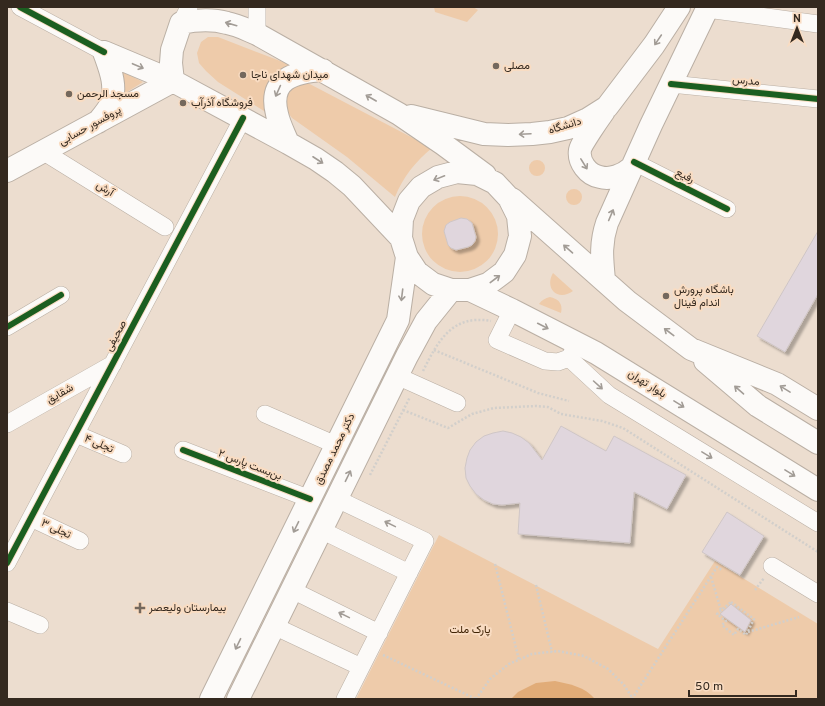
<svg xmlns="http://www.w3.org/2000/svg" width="825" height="706" font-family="Overpass,Vazirmatn,sans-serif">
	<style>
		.green { fill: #eecbaa }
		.water { fill: #e1ac78 }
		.building { fill: #e0d6dd; stroke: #cfc6c6; filter: url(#shadow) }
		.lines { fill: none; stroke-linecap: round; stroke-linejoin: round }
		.minor-casing { stroke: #baafa4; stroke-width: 18 }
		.major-casing { stroke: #baafa4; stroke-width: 24 }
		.path { stroke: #d2cfcb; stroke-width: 2.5; stroke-dasharray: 2 2; stroke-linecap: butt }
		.minor { stroke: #fcfaf8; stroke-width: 17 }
		.major { stroke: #fcfaf8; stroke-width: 22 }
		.cycleway-casing { stroke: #f9dcc2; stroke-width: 8 }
		.cycleway { stroke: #1b5e20; stroke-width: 6 }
		.oneway { stroke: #a29c96 }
		.poi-dot { fill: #74685d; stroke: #f9dcc2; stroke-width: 1.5 }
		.labels { text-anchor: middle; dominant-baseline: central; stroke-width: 4; stroke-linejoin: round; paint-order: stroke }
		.poi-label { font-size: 11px; fill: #34291f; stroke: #f9dcc2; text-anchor: start }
		.street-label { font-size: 11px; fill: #34291f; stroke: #f9dcc2 }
		.park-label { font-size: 11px; fill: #3f2305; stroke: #f9dcc2 }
	</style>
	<defs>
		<filter id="shadow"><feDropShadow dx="3.5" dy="3.5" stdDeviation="1" flood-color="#0004"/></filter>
	</defs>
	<rect width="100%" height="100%" fill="#ecddcf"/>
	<path class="green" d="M434 7H473L478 10 467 22 435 12Z
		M208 37H218L254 51 291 65 284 68 278 72 272 116 218 82 206 71 199 63 197 53 201 42Z
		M121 71 143 82 119 97Z
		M304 81 432 148C415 162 403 177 395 197L347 157 292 118 285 109V91Z
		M529 168a8 8 0 1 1 16 0a8 8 0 1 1-16 0Z
		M566 197a8 8 0 1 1 16 0a8 8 0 1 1-16 0Z
		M422 234a38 38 0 1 1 76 0a38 38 0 1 1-76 0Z
		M553 273 573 291C558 302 544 289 553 273Z
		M550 297C559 299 563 304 561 313L539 304C542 300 545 298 550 297Z
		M439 535 658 649 715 561 818 624V699H356Z"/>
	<path class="water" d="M555 681C570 684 585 687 595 699H511L518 692 536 683Z"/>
	<path class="building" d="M461 218 467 219 472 223 476 237 475 241 472 245 468 247 456 250 451 248 448 245 444 231 446 225 450 222Z
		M818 231V294L785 352 757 336Z
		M561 426 606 451 614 436 686 475 667 509 634 492 630 543 518 534 520 503 502 505 493 504 484 500 476 494 470 486 466 478 465 468 467 458 470 450 476 442 484 436 493 433 503 431 512 433 521 437 529 443 542 460Z
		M727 512 764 536 740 575 702 552Z
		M731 604 751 620 745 632 720 614Z"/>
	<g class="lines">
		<defs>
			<path id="minor" d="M20 7 104 52
				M257 7V34
				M707 9 818 24
				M181 23 189 7
				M671 84 818 99
				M44 152 165 227
				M634 162 727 209
				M512 310 497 340 545 361 558 362 569 358 575 348
				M7 327 61 295
				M569 358 609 395 818 523
				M397 376 457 403
				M265 414 336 445
				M7 424 113 364
				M76 434 123 454
				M183 450 310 499
				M337 499 425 541 345 699
				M31 518 80 541
				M321 530 409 573
				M7 563 243 118
				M772 566 818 594
				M292 590 379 633
				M7 611 40 625
				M274 626 361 667"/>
			<path id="major" d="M104 52 173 81 288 143 316 159 335 172 352 186 401 238 407 257 417 272 433 284 451 290H470L488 284 504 272 515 255 520 236 518 216 509 198 495 183 477 174 457 172 438 177 421 187 409 201 402 219 401 238
				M173 81 171 63 172 50 181 23C196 20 212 19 227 23 238 25 247 30 257 34L399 114 443 144 485 175
				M604 111C599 118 581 144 580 150 578 162 588 175 600 177 611 180 623 175 631 168
				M411 116 484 134 508 135 532 134 550 132 568 128 588 119 607 107 654 45 679 7
				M98 122C102 117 108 110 111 104 117 85 110 69 104 52
				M288 143C284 133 279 124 277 114 268 79 294 72 323 70
				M7 171 173 81
				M512 199 627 301 691 349 777 384 818 409
				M604 280C602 259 600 244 607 223L651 125 708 7
				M470 290 512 310 596 353 818 490
				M705 361 758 406 818 443
				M211 699 398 320 407 257
				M238 699 407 356 426 321 451 290"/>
		</defs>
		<use href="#minor" class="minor-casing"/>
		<use href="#major" class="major-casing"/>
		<path class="path" d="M434 350 538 393 569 401
			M423 371C438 341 452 314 491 321
			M403 410 448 428 472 414 494 408 536 406 548 407 561 414 602 421 623 428 818 552
			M370 475 410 397
			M495 564 519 660
			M711 577 721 610
			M536 585 552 652
			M755 590 764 578
			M731 602 754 619 746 635 738 629 734 635 722 625 726 621 717 614Z
			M748 632 799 617
			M383 655 476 699
			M476 699 490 679 509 664 532 654 558 651 584 656 608 669 624 685 633 699
			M632 699 717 567 722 570"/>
		<use href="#minor" class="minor"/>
		<use href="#major" class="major"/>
		<defs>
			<path id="cycleway" d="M20 7 104 52
				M671 84 818 99
				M634 162 727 209
				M7 327 61 295
				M183 450 310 499
				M7 563 243 118"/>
		</defs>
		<use href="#cycleway" class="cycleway-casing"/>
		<use href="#cycleway" class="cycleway"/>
	</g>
	<defs><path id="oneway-shaft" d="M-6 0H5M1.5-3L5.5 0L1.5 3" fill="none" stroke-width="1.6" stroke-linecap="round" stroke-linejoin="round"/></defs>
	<g class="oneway">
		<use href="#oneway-shaft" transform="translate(231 24) rotate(-164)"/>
		<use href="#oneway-shaft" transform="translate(658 40) rotate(124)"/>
		<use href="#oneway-shaft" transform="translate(138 66) rotate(23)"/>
		<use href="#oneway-shaft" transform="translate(278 91) rotate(114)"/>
		<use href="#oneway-shaft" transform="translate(371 98) rotate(-150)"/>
		<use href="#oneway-shaft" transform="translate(525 134) rotate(177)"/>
		<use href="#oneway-shaft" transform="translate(318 160) rotate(33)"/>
		<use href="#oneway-shaft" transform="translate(584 164) rotate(58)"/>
		<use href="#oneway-shaft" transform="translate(439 178) rotate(158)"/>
		<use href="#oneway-shaft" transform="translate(611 215) rotate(-67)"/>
		<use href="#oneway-shaft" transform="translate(568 249) rotate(-139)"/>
		<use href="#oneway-shaft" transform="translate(495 279) rotate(-37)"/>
		<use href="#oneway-shaft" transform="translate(402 295) rotate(97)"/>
		<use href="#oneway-shaft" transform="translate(543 326) rotate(27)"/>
		<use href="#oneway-shaft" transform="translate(669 332) rotate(-143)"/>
		<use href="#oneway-shaft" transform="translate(598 385) rotate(42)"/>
		<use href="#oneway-shaft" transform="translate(785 389) rotate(-148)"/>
		<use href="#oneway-shaft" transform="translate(739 390) rotate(-139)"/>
		<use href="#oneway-shaft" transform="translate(679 404) rotate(32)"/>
		<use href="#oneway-shaft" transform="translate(707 455) rotate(31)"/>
		<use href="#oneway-shaft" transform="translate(790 473) rotate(32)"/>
		<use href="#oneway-shaft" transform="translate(348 476) rotate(-64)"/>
		<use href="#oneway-shaft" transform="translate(390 524) rotate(-154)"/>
		<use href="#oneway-shaft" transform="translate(296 527) rotate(116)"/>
		<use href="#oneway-shaft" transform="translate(344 615) rotate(-154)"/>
		<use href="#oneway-shaft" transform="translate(238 644) rotate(116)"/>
	</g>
	<g class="poi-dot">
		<circle cx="496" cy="66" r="4"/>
		<circle cx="243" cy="75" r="4"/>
		<circle cx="69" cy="94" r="4"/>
		<circle cx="183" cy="103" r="4"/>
		<circle cx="666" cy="296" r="4"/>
		<path d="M138 602h4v4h4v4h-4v4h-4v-4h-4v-4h4z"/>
	</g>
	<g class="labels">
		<g class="poi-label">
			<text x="504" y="66">مصلی</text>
			<text x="251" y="75">میدان شهدای ناجا</text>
			<text x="77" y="94">مسجد الرحمن</text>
			<text x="191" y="103">فروشگاه آذرآب</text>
			<text x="674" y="290">باشگاه پرورش<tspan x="674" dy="13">اندام فینال</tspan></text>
			<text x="149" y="608">بیمارستان ولیعصر</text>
		</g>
		<g class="street-label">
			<text transform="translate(746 81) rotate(6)">مدرس</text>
			<text transform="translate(90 126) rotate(-29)">پروفسور حسابی</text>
			<text transform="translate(565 126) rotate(-17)">دانشگاه</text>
			<text transform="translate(685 176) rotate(27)">رفیع</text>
			<text transform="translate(105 189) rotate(32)">آرش</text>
			<text transform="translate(116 336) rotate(-62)">صحیفی</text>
			<text transform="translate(647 384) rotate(32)">بلوار تهران</text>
			<text transform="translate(60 394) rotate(-30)">شقایق</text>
			<text transform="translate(99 444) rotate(23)">تجلی ۴</text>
			<text transform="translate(335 449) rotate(-64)">دکتر محمد مصدق</text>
			<text transform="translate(250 465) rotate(21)">بن‌بست پارس ۲</text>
			<text transform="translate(56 529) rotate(25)">تجلی ۳</text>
		</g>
		<g class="park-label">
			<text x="470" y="630">پارک ملت</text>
		</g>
	</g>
	<rect width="825" height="706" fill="none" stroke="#34291f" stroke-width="16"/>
	<g transform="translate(797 28)" stroke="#f9dcc2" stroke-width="3" paint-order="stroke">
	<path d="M0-3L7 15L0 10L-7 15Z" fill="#34291f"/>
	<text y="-6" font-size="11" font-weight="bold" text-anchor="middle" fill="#34291f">N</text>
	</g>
	<path d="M689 690v6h107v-6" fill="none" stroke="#34291f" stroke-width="2"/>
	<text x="695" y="690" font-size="12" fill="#34291f" stroke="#f9dcc2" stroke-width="3" paint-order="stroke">50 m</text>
</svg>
